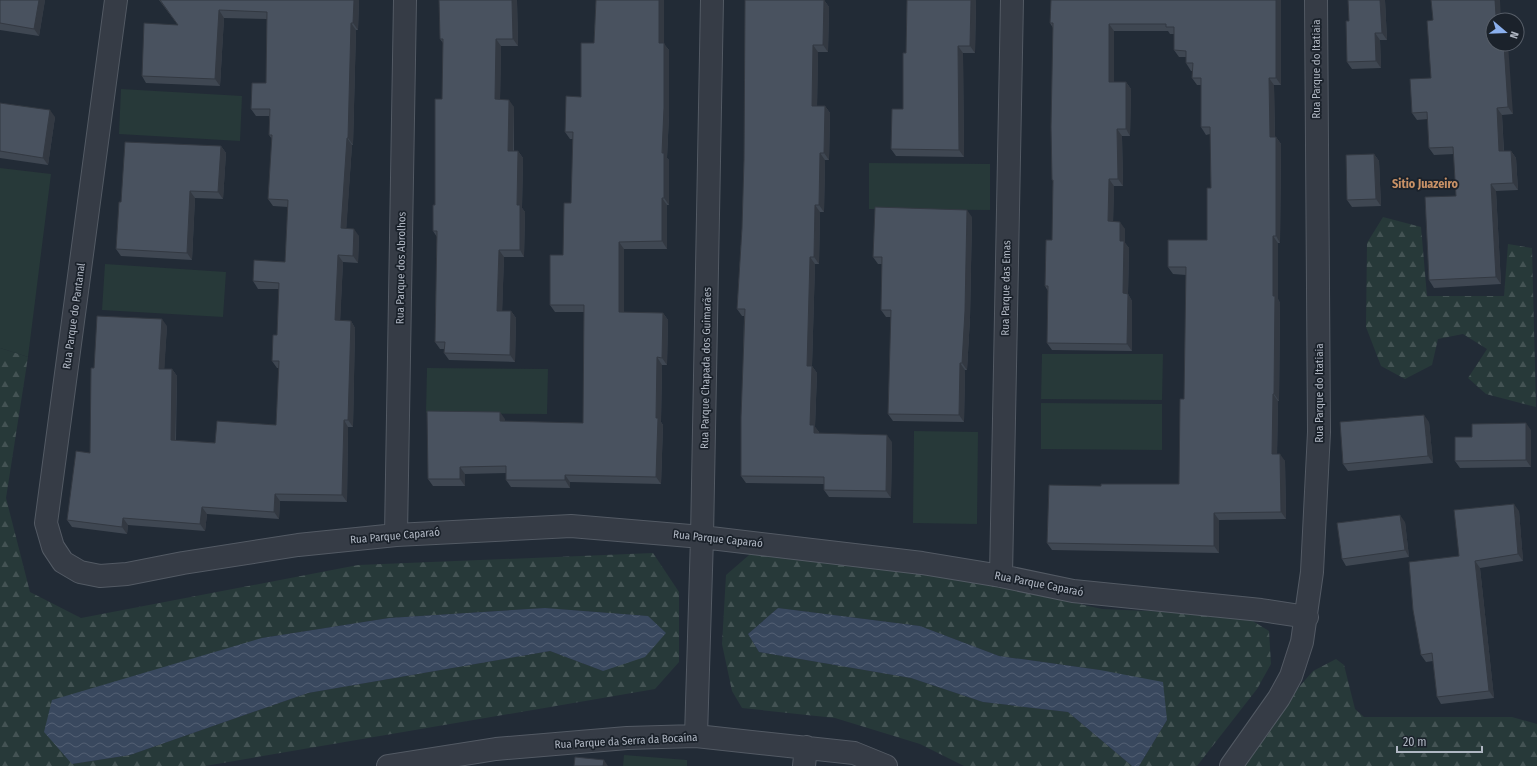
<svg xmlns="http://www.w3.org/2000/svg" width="1537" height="766" font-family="'Fira Sans Condensed',sans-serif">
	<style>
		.grass { fill: #273939 }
		.forest { fill: url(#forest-firs); fill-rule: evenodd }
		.water { fill: url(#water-waves) }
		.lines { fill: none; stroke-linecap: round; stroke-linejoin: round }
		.minor-casing { stroke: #535a64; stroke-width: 24 }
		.minor { stroke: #363c46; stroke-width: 22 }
		.wall { fill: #3f4752 }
		.shaded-wall { fill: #333942 }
		.building { fill: #49525f; stroke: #333942 }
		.labels { text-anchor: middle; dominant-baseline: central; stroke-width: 3.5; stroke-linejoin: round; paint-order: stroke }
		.street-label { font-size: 11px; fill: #b0b7c3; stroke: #1b222b }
		.neighbourhood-label { font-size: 12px; font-weight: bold; fill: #c89166; stroke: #1b222b }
	</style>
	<defs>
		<pattern id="forest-firs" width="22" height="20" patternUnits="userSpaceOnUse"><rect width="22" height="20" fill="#273939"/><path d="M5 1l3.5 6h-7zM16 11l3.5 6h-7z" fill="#445354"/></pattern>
		<pattern id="water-waves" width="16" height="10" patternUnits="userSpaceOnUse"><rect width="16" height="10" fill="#39485e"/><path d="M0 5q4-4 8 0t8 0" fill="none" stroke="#536073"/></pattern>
	</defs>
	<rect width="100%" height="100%" fill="#222b36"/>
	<path class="grass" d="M121 89 242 96 240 141 119 134Z
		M869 163 990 164V210L869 209Z
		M0 168 51 174 28 357 0 348Z
		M105 264 226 272 223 317 102 310Z
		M1042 354H1163L1162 400 1041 399Z
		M427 368 548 369 547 414 426 413Z
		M1041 403 1162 404V450L1041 449Z
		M914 431 978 432 977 524 913 523Z
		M624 755 687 760V766H623Z"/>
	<path class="forest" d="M1383 217 1421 227 1427 296H1504L1508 244 1532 248 1536 407 1486 394 1468 378 1487 349 1463 334 1438 339 1432 365 1405 379 1381 366 1366 327 1367 243Z
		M0 348 28 357 6 498 30 592 81 618 358 565 653 553 679 592V662L655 689 205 766H0ZM545 608 647 616 603 671 550 651 308 693 130 755 72 764 262 638 389 618Z
		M756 549 972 580 1102 609 1243 615 1269 631 1271 664 1257 689 1197 766H1139L1167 720 1100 670 999 656 920 626 778 608 748 634 759 652 911 678 983 702 1068 712 1132 766H964L920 744 835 718 742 708 732 691 722 644 726 575Z
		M1336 659 1344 665 1355 709 1364 717H1512L1537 724V766H1237L1265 726 1313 671Z"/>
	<path class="water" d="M545 608 648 616 666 633 645 657 603 671 550 651 308 693 130 755 72 764 44 732 52 700 262 638 389 618Z
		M778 608 920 626 999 656 1100 670 1163 682 1167 720 1139 766H1132L1068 712 983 702 911 678 759 652 748 634Z"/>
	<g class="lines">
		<defs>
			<path id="minor" d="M116 0 46 523 53 547 63 562 80 572 100 576 127 574 183 563 298 545 396 535 571 526 702 537 922 563 1001 576 1073 591 1261 610 1307 617
				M396 535 405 0
				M1001 576 1012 0
				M696 736 702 537 712 0
				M388 766 496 749 627 738 696 736 854 753 886 766
				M804 766 806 747
				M1231 766 1279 698 1291 676 1302 642 1312 572 1319 432 1316 0"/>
		</defs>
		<use href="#minor" class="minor-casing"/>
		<use href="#minor" class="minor"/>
	</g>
	<path class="wall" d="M0 0H45L39 36 0 30Z
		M159 0H359L358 30H356L353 145H352L346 229 359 236 358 263 343 262 340 320 351 321 355 328 353 427H348L347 502 280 501 279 519 207 514 205 531 128 525 127 534 72 527 67 520 90 453 94 368 167 326 164 369H172L177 376 176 440 215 443 276 425 279 368H277L272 361 277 335 279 289H258L253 281 285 262 288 207 273 206 268 199 272 139 269 135V116H256L251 109 266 83 267 19 224 18 220 86 146 83 142 76 178 25Z
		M517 0 518 46H501L500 99 514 107V151H518L523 158 522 208 525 212 524 257H504L502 311H511L516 318 515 362 449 360 444 353V349H440L435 342 437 237 433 231 435 205 442 99 443 43 440 39Z
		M596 0H664V44L669 50V115L667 158 669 160V205H667V249H624V312L663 313 668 320 667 365H662L661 422 663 425 661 484 570 482V488L511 487 506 480V473L465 474V486H433L428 479 505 419V421L583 423 584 312H555L550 305 563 255 571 203 573 139H570L565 132 581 97 594 43Z
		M824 0 829 7 828 52H818L817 106H825L830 113 829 160H825L824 212H820L819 264H815L812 366 817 373 815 427 819 432V434L892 442 891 498 829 497 824 490V484L746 483 741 476 744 316H742L737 309 742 228 744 160Z
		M907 0H976L975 53H963L964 157 896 156 891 149 903 109 906 53Z
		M1281 0V85H1274L1275 137H1276L1281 144 1280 243H1278V299L1280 303 1279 401H1278L1277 454 1285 461 1286 519 1219 520V553L1052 550 1047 543 1101 486 1179 484 1184 399 1186 275 1173 274 1168 267 1207 240 1211 188 1210 134 1206 135 1201 127V85H1197L1192 78 1193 71H1191L1186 63V57H1179L1174 50V34H1170L1168 31H1114V82H1126L1131 89 1130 136H1122L1123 186H1114L1113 221 1125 229V243L1129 248 1128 294 1132 301V351L1052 350 1047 343 1048 291 1045 286 1052 240 1053 181 1052 180 1053 28 1050 23Z
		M1385 0 1387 40H1380L1381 68 1352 69 1347 62 1349 21Z
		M1502 15 1506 20H1493L1513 114 1502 115 1504 151H1511L1516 158 1518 190 1496 191 1501 284 1434 288 1429 280 1456 196 1454 154 1434 155 1429 148 1428 119 1417 120 1412 113 1431 78 1433 20Z
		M0 103 55 117 48 165 0 158Z
		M221 146 226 153 223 199 195 198 192 260 121 256 116 249Z
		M1374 154 1379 161 1381 206 1352 207 1347 200Z
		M972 217 970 318 967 370H965L964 422 893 421 888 414 891 317H886L881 310 882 264H878L873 257Z
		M1429 422 1433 463 1348 471 1343 464Z
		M1531 430V467L1460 468 1455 461 1472 437Z
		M1519 511 1523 561 1480 568 1494 698 1441 704 1437 697 1433 661 1426 662 1421 655 1459 556Z
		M1405 522 1409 557 1346 566 1342 559Z"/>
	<path class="shaded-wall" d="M39 0H45L39 36 34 29Z
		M354 0H359L358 30 353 23Z
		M512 0H517L518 46 513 39Z
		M659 0H664V44L669 50V115L667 158 669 160V205L664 198 659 43Z
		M824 0 829 7 828 52 823 45Z
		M971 0H976L975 53 970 46Z
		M1276 0H1281V85L1276 78Z
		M1380 0H1385L1387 40 1382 33Z
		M1495 0H1500L1501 20 1496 15Z
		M219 10 224 18 220 86 215 79Z
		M1502 15 1506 20H1502Z
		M351 23 356 30 353 145 348 138Z
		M1109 24 1114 31V89L1109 82Z
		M1375 33 1380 40 1381 68 1376 61Z
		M496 39 501 46 500 107 495 99Z
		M1504 44H1508L1513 114 1508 107Z
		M813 45 818 52 817 113 812 106Z
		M958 46 963 53 964 157 959 150Z
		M1269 78 1274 85 1275 144 1270 137Z
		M1126 82 1131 89 1130 136 1126 129Z
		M509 100 514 107 513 158 508 151Z
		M825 106 830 113 829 160 824 153Z
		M1497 108 1502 115 1504 158 1499 151Z
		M50 110 55 117 48 165 43 158Z
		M1117 129 1122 136 1123 186 1118 179Z
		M1276 137 1281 144 1280 243 1276 236Z
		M347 138 352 145 346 235 341 228Z
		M221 146 226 153 223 199 218 192Z
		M518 151 523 158 522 208 525 212 524 257 520 250 517 205Z
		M1511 151 1516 158 1518 190 1513 183Z
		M820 153 825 160 824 212 819 205Z
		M1374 154 1379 161 1381 206 1376 199Z
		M1109 179 1114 186 1113 228 1108 221Z
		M1491 184 1496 191 1501 284 1496 277Z
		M190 191 195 198 192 260 187 253Z
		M662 198 667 205V249L662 241Z
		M815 205 820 212 819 264 814 257Z
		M967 210 972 217 970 318 967 370 962 363Z
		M1120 222 1125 229V243L1129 248 1128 294 1132 301V351L1127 344 1123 293 1120 241Z
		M354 229 359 236 358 263 353 256Z
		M1273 236 1278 243V299L1280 303 1279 401 1274 394 1273 296Z
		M619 242 624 249V319L619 312Z
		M499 250 504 257 502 318 497 311Z
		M338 255 343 262 340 327 335 320Z
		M810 257 815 264 812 366 817 373 815 427 819 432 818 441 810 425 807 366Z
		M511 311 516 318 515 362 510 355Z
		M663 313 668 320 667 365 662 358Z
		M162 319 167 326 164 376 159 369Z
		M351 321 355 328 353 427 348 420Z
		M657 357 662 365 661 422 663 425 661 484 656 477V418Z
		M960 363 965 370 964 422 959 415Z
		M172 369 177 376 175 447 171 440Z
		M1273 394 1278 401 1277 461 1272 454Z
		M500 412 505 419V428L500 421Z
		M1424 415 1429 422 1433 463 1428 456Z
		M344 420 348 427 347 502 342 495Z
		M1526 423 1531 430V467L1526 460Z
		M887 435 892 442 891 498 886 491Z
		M1280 454 1285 461 1286 519 1281 512Z
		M460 467 465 474V486L460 479Z
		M565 475 570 482V488L565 480Z
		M275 494 280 501 279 519 274 512Z
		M1514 504 1519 511 1523 561 1518 554Z
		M202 507 207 514 205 531 200 524Z
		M1214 513 1219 520V553L1214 546Z
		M1400 515 1405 522 1409 557 1405 550Z
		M123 518 128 525 127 534 122 527Z
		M1475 561 1480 568 1494 698 1489 691Z
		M604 760 608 766H603Z"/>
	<path class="building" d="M0 0H39L34 29 0 23Z
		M160 0H354L353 23H351L348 138H347L341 228 354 229 353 256 338 255 335 320 351 321 348 420H344L342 495 275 494 274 512 202 507 200 524 123 518 122 527 67 520 76 451 90 453 91 368H94L97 316 162 319 159 369H172L171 440 215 443 217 421 276 425 279 361H272L273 335H277L279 283 253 281 254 260 285 262 288 200 268 199 272 135H269L270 109H251L252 83H266L267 12 219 10 215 79 142 76 144 23 178 25Z
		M439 0H512L513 39H496L495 99 509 100 508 151H518L517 205H520V250H499L497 311H511L510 355 444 353 445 342H435L437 231H433V205H435V99H442L443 39H440Z
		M596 0H659V43H664V108L662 153H664V198H662V241L619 242V312L663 313 662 358 657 357 656 418H658L656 477 565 475V480H506V466L460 467V479H428L427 411 500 412V421L583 423 584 305H550V255H563L564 203H571L573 132H565L566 96 581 97V43H594Z
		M745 0H824L823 45H813L812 106H825L824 153H820L819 205H815L814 257H810L807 366H812L810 425H814V433L887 435 886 491 824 490V477L741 476V417L745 309H737L742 228 744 160Z
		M907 0H971L970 46H958L959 150 891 149 892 109H903V53H906Z
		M1051 0H1276V78H1269L1270 137H1276V236H1273V296H1275L1274 394H1273L1272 454H1280L1281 512 1214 513V546L1047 543 1049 485 1101 486V484H1179L1180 399H1184L1186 267H1168V240H1207V188H1211L1210 127H1201V78H1192L1193 63H1186V51L1174 50V27H1166V24H1109V82H1126V129H1117L1118 179H1109L1108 221 1120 222V241H1124L1123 293 1128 294 1127 344 1047 343 1048 286H1045L1046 240H1052L1053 180H1052L1051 127 1053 23H1050Z
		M1348 0H1380L1382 33H1375L1376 61 1347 62 1346 21H1349Z
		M1431 0H1495L1496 15H1502V20H1493V44H1504L1508 107 1497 108 1499 151H1511L1513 183 1491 184 1496 277 1429 280 1425 197 1456 196 1453 147 1429 148 1427 112 1412 113 1410 79 1431 78 1427 21 1433 20Z
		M0 103 50 110 43 158 0 151Z
		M125 142 221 146 218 192 190 191 187 253 116 249 119 202H121Z
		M1374 154 1376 199 1347 200 1346 155Z
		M875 207 967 210 965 311 962 363H960L959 415 888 414 891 310H881L882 257H873Z
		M1424 415 1428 456 1343 464 1340 422Z
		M1526 423V460L1455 461V437H1472V424Z
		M1514 504 1518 554 1475 561 1489 691 1437 697 1432 653 1421 655 1413 610 1409 562 1459 556 1454 510Z
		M1400 515 1405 550 1342 559 1337 523Z
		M575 757 604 760 603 766H574Z"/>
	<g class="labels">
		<g class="street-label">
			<text transform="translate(1316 69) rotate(-90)">Rua Parque do Itatiaia</text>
			<text transform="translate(401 268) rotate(-89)">Rua Parque dos Abrolhos</text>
			<text transform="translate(1006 288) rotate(-89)">Rua Parque das Emas</text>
			<text transform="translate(74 316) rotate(-82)">Rua Parque do Pantanal</text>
			<text transform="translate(706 368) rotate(-89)">Rua Parque Chapada dos Guimarães</text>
			<text transform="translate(1319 393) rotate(-90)">Rua Parque do Itatiaia</text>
			<text transform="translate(395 536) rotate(-5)">Rua Parque Caparaó</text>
			<text transform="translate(718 539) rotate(6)">Rua Parque Caparaó</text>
			<text transform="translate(1039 584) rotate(11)">Rua Parque Caparaó</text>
			<text transform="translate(626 741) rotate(-3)">Rua Parque da Serra da Bocaína</text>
		</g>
		<g class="neighbourhood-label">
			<text x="1425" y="184">Sitio Juazeiro</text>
		</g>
	</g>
	<g transform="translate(1505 32) rotate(109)"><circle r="19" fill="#1b222b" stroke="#575e68"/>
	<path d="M0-3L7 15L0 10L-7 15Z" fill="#8bb0ed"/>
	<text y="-6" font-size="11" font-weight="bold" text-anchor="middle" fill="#b0b7c3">N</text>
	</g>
	<path d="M1397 746v6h85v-6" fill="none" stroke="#b0b7c3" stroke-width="2"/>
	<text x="1403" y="746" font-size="12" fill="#b0b7c3" stroke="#1b222b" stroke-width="3" paint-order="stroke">20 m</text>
</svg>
